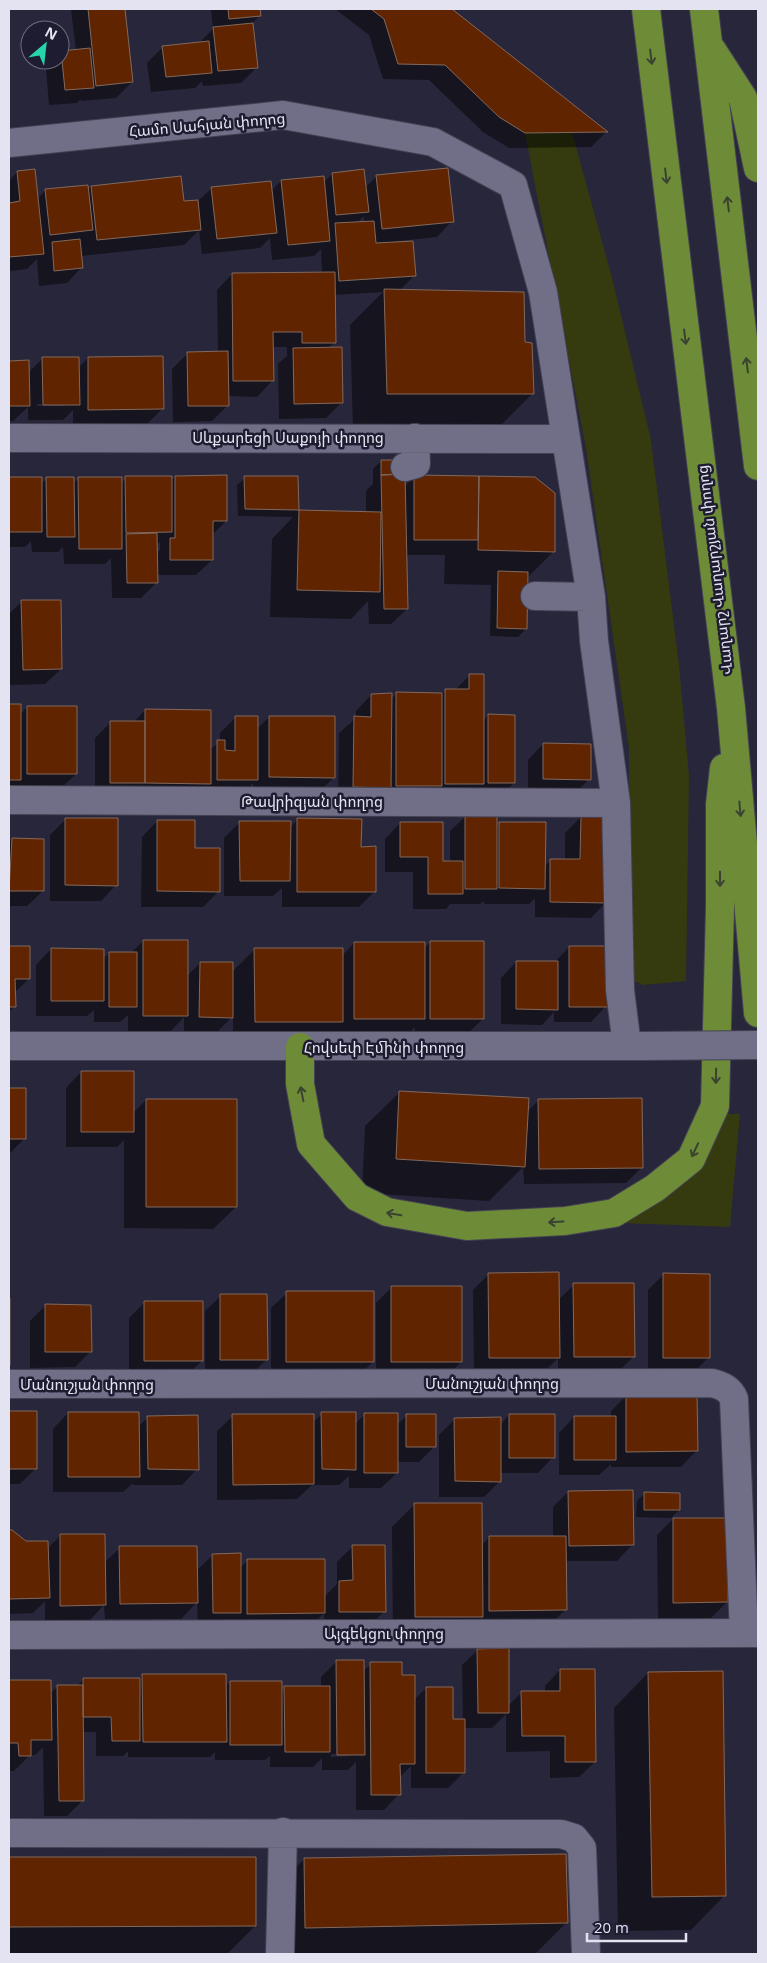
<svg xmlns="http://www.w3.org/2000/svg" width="767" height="1963" font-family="'Open Sans','Noto Sans Armenian',sans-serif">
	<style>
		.green { fill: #353b0f }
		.shadow { fill: #0007; fill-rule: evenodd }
		.building { fill: #602500; stroke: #82695d }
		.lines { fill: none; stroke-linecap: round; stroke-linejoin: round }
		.minor-casing { stroke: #444153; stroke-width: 30 }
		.major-casing { stroke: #444153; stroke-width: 30 }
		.minor { stroke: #716f88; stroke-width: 28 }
		.major { stroke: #6e8c37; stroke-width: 28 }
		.minor-bridge-casing { stroke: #444153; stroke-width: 30; stroke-linecap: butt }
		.minor-bridge { stroke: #716f88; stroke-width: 28 }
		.oneway { stroke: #3a4332 }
		.labels { text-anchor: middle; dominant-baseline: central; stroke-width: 5; stroke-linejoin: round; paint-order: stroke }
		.street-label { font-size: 15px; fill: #e4e3f1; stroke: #1e1c30 }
	</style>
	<rect width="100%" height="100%" fill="#28263a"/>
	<path class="green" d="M572 132 612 278 651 440 679 665 689 776 686 981 643 985 632 980 629 971V748L586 448 525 133Z
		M726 1114H740L730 1227 620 1223Z"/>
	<path class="shadow" d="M71 9H124L132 82 116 98 81 101V99L77 103 49 105 46 68 54 60H60L61 53 76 51Z
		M211 9H259L260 16 252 23 257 67 241 83 203 86 202 81 195 88 151 92 147 63 163 47 198 44 213 29Z
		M335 9H449L606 132 591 147 509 148 483 132 429 80 383 79 369 35Z
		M17 172 37 199 46 190 87 191 91 187 182 202 198 201 212 188 271 191 281 181 323 183 332 174 365 188 377 176 452 221 437 237 399 241 415 275 399 291 524 343 532 394 498 428H353L350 325 383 292 334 295 335 342 328 348 341 403 326 418 279 419 278 364 287 356V347H272V381L257 397 228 396V405L212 421 173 422 172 369 188 353H218L217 290 232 274 322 273 321 249 314 256 272 260 270 238 260 248 202 254 199 230 184 245 81 256 82 267 67 283 39 286 37 259 27 269 9 271V181ZM364 216V223H357Z
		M43 358 78 368 88 358 162 409 147 424 73 425V410L63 420H28V407L13 421H9V362H28V373ZM37 404H65V406H37Z
		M381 461 404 487 414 477 535 479 553 552 527 578 526 629 518 637 490 636 491 585 444 584 445 555H406L407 609 391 624H369L368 601 351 619 270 617 272 539 293 517 238 516 237 485 245 478 297 477 298 511 366 513V491L373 484V469Z
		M175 477 226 521 212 535V560L196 575H156V583L141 598H112L111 558 105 564H64L63 547 58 552H32L31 541 25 547H9V478H41V484L47 478 73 484 78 479 121 483 126 478 170 482ZM160 542V550L156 554V546Z
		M22 601 61 669 45 684 9 685V614Z
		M470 675 483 721 488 715 514 783 498 798 338 802 339 733 356 718V711L371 695 390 700 397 693 442 694 446 690H455Z
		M9 706H20V715L27 707 76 774 60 789 9 791Z
		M145 710 210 749 220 742V733L236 717 257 729 269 717 334 777 318 793 253 792V783L241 795 95 798V738L111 722H134Z
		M543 744 589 779 574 795H528V760Z
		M466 816 496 827 500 823 544 867 551 860H565V833L581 817 606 902 591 918 535 917V898L529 904H484V901L480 904H450L446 909H413V872H385V839L400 823 442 862H450V831Z
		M66 819 116 885 101 901H50V835Z
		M298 819 360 848 375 891 359 907H282V888L273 896H224V838L240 822 289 828Z
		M157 821 194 849 219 891 203 907H141L142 837Z
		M12 839 43 891 27 906H9V843Z
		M143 941 186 977 200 963 231 973 255 949 342 956 354 943 423 949 431 942 483 1019 467 1034H415V1027L401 1041H332V1031L319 1044 233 1043V1016L216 1033 184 1032V1017L171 1031H128V1015L120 1022H94V1010L87 1016H36V965L51 949 103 959 109 953H131Z
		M9 947H29V979L14 993 15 1006 9 1012Z
		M569 947 606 1006 591 1022H554V1012L542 1025 501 1024V978L516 962 554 963Z
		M81 1072 133 1113 146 1100 236 1207 213 1229 124 1228V1140L117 1147H66V1088Z
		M9 1089H25V1138L9 1154Z
		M400 1092 527 1112 539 1100 641 1168 626 1183 524 1184 523 1167 489 1201 362 1193 365 1126Z
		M489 1274 558 1300 574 1285 633 1357 618 1372 558 1373V1358L543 1373H474L473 1290Z
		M664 1274 709 1357 693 1373H648V1290Z
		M392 1287 461 1362 446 1377H376V1303Z
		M287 1293 373 1362 357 1377H271V1308Z
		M221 1296 266 1360 251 1375H205V1311Z
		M145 1302 202 1361 186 1376H129V1318Z
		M45 1306 90 1352 75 1367 30 1368V1321Z
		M627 1395 696 1451 681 1467H611V1464L599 1475H559V1433L574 1417H611V1411Z
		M9 1413H36V1468L20 1484H9Z
		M68 1413 138 1427 148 1417 197 1469 182 1485H133V1483L123 1492H53V1429Z
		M322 1414 355 1424 364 1415 397 1425 406 1416 435 1446 419 1462H397V1473L381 1488H349V1476L339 1485H312L297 1499 217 1500V1431L233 1416 312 1423Z
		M509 1415 553 1457 538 1473H500V1481L484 1497H439V1435L455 1419 499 1426Z
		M568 1492 632 1545 617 1561H565V1610L543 1632 393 1639 392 1527 415 1504 481 1546 489 1537H553V1507Z
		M645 1493 679 1510 671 1518 636 1517 637 1501Z
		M673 1519 727 1602 711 1618H658L657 1535Z
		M9 1531H12L25 1543 47 1549 61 1535 104 1563 120 1548 196 1571 213 1555 239 1569 248 1560 324 1597 337 1584V1562L353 1546 384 1611 369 1627H324V1613L309 1629H232V1620L224 1628H198L197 1602 181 1619H105L104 1605 89 1621H45V1601L33 1613 9 1614Z
		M478 1650 508 1706 522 1692H545V1686L560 1670 595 1762 579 1777 550 1778V1751L506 1752V1714L492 1728H464V1772L448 1788H411V1766L399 1778V1794L384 1810H356V1762L348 1770H322V1758L313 1767H270V1756L265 1760H215V1752L210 1757H128V1751L123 1756H96V1732H82L83 1800 67 1816H44L43 1747 35 1755H30L14 1771H9V1682L50 1681V1694L58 1686H77L84 1679H139L143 1675 225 1687 230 1682 281 1691 285 1687H321V1677L337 1661 363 1671 371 1664 401 1676 413 1701 426 1688 452 1720H463L462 1665ZM331 1754H350V1756L331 1757Z
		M648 1673 725 1895 691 1930 618 1931 614 1708Z
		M9 1858H255V1926L227 1954H9Z
		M304 1859 566 1923 535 1954H271L270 1894Z"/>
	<path class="building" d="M88 9H125L133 82 96 86Z
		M228 9H260L261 16 229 19Z
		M371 9H452L608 132 525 133 499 117 445 65 398 64 384 19Z
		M253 23 258 68 218 71 213 27Z
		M209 41 212 73 166 77 162 46Z
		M90 48 94 88 65 90 61 51Z
		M448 168 454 222 382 229 376 175Z
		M35 169 44 254 9 257V203L20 201 17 171Z
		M364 169 369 212 336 215 332 173Z
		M181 176 184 201 198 200 201 230 97 240 91 186Z
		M324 176 330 241 288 245 281 180Z
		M271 181 277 233 217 239 211 187Z
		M88 185 93 230 50 235 45 189Z
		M374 221 376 243 413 241 416 276 339 281 335 223Z
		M80 239 83 268 54 271 52 242Z
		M335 272 336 343H302V332H273L274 381H233L232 273Z
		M384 289 524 292 525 342 532 343 534 394H387Z
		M342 347 343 403 294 404 293 348Z
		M228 351 229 406H188L187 352Z
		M163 356 164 409 88 410V357Z
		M42 357H79L80 405H43Z
		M29 360 30 406H9V361Z
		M381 460H405V474L381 475Z
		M405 474 408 609H384L381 475Z
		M227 475V521H213V560H170V538H175V476Z
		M414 475 479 476 478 540H414Z
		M125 476H172V532L126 533Z
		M244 476H298L299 510 245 509Z
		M479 476 535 477 555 493V552L478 550Z
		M9 477H42V532H9Z
		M46 477H74L75 537H47Z
		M78 477H122V549H79Z
		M299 510 381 512 380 592 297 590Z
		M157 533 158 583H127L126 534Z
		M498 571 528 572 527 629 497 628Z
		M21 600H61L62 669 23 670Z
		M469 674H484V784H445V689H469Z
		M396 692 442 693V786H396Z
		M392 693 391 788 353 787 354 716 371 717V694Z
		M9 704H21V780H9Z
		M27 706H77V774H27Z
		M145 709 211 710V784L145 783Z
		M488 714 515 715V783H488Z
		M235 716H258V780H217V740H225V750L235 751Z
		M269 716H335V778L269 777Z
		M110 721H145V783H110Z
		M543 743 591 744V780L543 779Z
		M465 814 497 815V889H465Z
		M581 816H608V903L550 902V859H580Z
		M65 818H118V886L65 885Z
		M297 818 362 819 361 847 376 846V892H297Z
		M157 820H195V848H220V892L157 891Z
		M239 821H291L290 881H240Z
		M400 822H443V861H463V894H428V857H400Z
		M499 822H546L545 889 499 888Z
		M12 838 44 839V891H9Z
		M143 940H188V1016H143Z
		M430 941H484V1019H430Z
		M354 942H425V1019H354Z
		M9 946H30V979H15L16 1007H9Z
		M569 946H614L608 1007H569Z
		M51 948 104 949V1001H51Z
		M254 948H343V1022H255Z
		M109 952H137V1007H109Z
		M516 961H558V1010L516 1009Z
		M200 962H233V1018L199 1017Z
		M81 1071H134V1132H81Z
		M9 1088H26V1139H9Z
		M399 1091 529 1098 525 1167 396 1159Z
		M642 1098 643 1168 539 1169 538 1099Z
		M146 1099H237V1207H146Z
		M559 1272 560 1358H489L488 1273Z
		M663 1273 710 1274V1358H663Z
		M573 1283H634L635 1357H574Z
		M391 1286H462V1362H391Z
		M286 1291H374V1362H286Z
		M220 1294H267L268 1360H220Z
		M9 1298H10V1365H9Z
		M144 1301H203V1361H144Z
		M45 1304 91 1305 92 1352H45Z
		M626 1394H697L698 1451 626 1452Z
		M9 1411H37V1469H9Z
		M68 1412H139L140 1477H68Z
		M321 1412H356V1470L322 1469Z
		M364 1413H398V1473H364Z
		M232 1414H314V1484L233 1485Z
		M406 1414H436V1447H406Z
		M509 1414H555V1458H509Z
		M198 1415 199 1470 148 1469 147 1416Z
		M574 1416H616V1460H574Z
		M501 1417V1482L455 1481 454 1418Z
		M633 1490 634 1545 569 1546 568 1491Z
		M644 1492 680 1493V1510H644Z
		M414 1503H482L483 1617H415Z
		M673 1518H727L728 1602 673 1603Z
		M9 1530H12L26 1541H48L50 1598 9 1599Z
		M60 1534H105L106 1605 60 1606Z
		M489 1536H566L567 1610 489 1611Z
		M352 1545H385L386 1612H339V1581L353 1580Z
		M119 1546H197L198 1603 120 1604Z
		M241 1553V1613H213L212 1554Z
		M247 1559H325V1613L247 1614Z
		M509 1648V1713H478L477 1649Z
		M336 1660H364L365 1755H337Z
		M370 1662H402V1675H415V1764H400L401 1795H371Z
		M560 1669H595L596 1762H565V1736H522L521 1691H560Z
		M723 1671 726 1896 652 1897 648 1672Z
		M142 1674H226L227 1742H143Z
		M83 1678H140V1741H112L111 1717H83Z
		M9 1680H51L52 1740H31V1756H19L18 1743H9Z
		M230 1681H282V1745H230Z
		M57 1685H83L84 1801H59Z
		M284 1686H330V1752H285Z
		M426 1687H453V1719H465V1773H426Z
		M566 1854 568 1923 305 1928 304 1858Z
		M9 1857H256V1926L9 1927Z"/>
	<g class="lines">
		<defs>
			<path id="minor" d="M9 143 283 115 433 142 513 185 543 292 591 597 594 641 616 803 620 990 627 1046
				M9 438 566 439
				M405 467 416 464 415 438
				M535 596 591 597
				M9 800 616 803
				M9 1046H643
				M9 1384 712 1383C723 1386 730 1389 734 1399L744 1633
				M9 1635 758 1633
				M9 1833 561 1834 574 1838 582 1848 586 1954
				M280 1954 283 1832"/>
			<path id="major" d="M646 9 731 708 758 1013
				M704 9 758 466
				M712 50 743 98 758 168
				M300 1047V1084L311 1144 357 1197 387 1212 467 1226 565 1221 614 1213 655 1188 691 1159 715 1106 720 907V804L724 768"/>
		</defs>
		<use href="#minor" class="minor-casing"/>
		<use href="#major" class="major-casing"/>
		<use href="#minor" class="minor"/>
		<use href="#major" class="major"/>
		<defs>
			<path id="minor-bridge" d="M643 1046 758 1045"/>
		</defs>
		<use href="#minor-bridge" class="minor-bridge-casing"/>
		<use href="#minor-bridge" class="minor-bridge"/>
	</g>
	<defs><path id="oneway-shaft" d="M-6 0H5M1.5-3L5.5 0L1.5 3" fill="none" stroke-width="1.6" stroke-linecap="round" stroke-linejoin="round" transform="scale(1.25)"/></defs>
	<g class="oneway">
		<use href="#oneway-shaft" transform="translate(651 57) rotate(83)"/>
		<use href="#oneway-shaft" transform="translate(666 176) rotate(83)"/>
		<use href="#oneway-shaft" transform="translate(728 204) rotate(-97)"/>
		<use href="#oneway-shaft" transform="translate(685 337) rotate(83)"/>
		<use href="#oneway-shaft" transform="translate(747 365) rotate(-97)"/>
		<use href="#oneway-shaft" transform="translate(740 809) rotate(85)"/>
		<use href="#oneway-shaft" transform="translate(720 879) rotate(90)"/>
		<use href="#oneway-shaft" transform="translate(716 1076) rotate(91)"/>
		<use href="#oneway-shaft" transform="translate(302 1094) rotate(-101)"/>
		<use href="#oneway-shaft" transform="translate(695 1150) rotate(115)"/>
		<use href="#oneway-shaft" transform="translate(394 1214) rotate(-170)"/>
		<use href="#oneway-shaft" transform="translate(556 1222) rotate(177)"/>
	</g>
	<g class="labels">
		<g class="street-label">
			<text transform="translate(207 124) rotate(-5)">Համո Սահյան փողոց</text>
			<text x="288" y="437">Սևքարեցի Սաքոյի փողոց</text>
			<text transform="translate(714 570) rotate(-97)">Վաղարշ Վաղարշյան փողոց</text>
			<text x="312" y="801">Թավրիզյան փողոց</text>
			<text x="384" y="1047">Հովսեփ Էմինի փողոց</text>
			<text x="492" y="1383">Մանուշյան փողոց</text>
			<text x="87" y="1384">Մանուշյան փողոց</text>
			<text x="384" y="1633">Այգեկցու փողոց</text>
		</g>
	</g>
	<rect width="767" height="1963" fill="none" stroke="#e4e3f1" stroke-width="20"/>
	<g transform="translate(45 45) rotate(28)"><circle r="24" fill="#1e1c30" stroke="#6d6c7d"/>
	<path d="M0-4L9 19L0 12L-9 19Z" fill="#27d5ad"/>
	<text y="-8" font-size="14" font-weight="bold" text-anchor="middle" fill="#e4e3f1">N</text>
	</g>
	<path d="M587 1933v8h99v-8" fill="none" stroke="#e4e3f1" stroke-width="2.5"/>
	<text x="594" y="1933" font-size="15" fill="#e4e3f1" stroke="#1e1c30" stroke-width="4" paint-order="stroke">20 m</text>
</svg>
